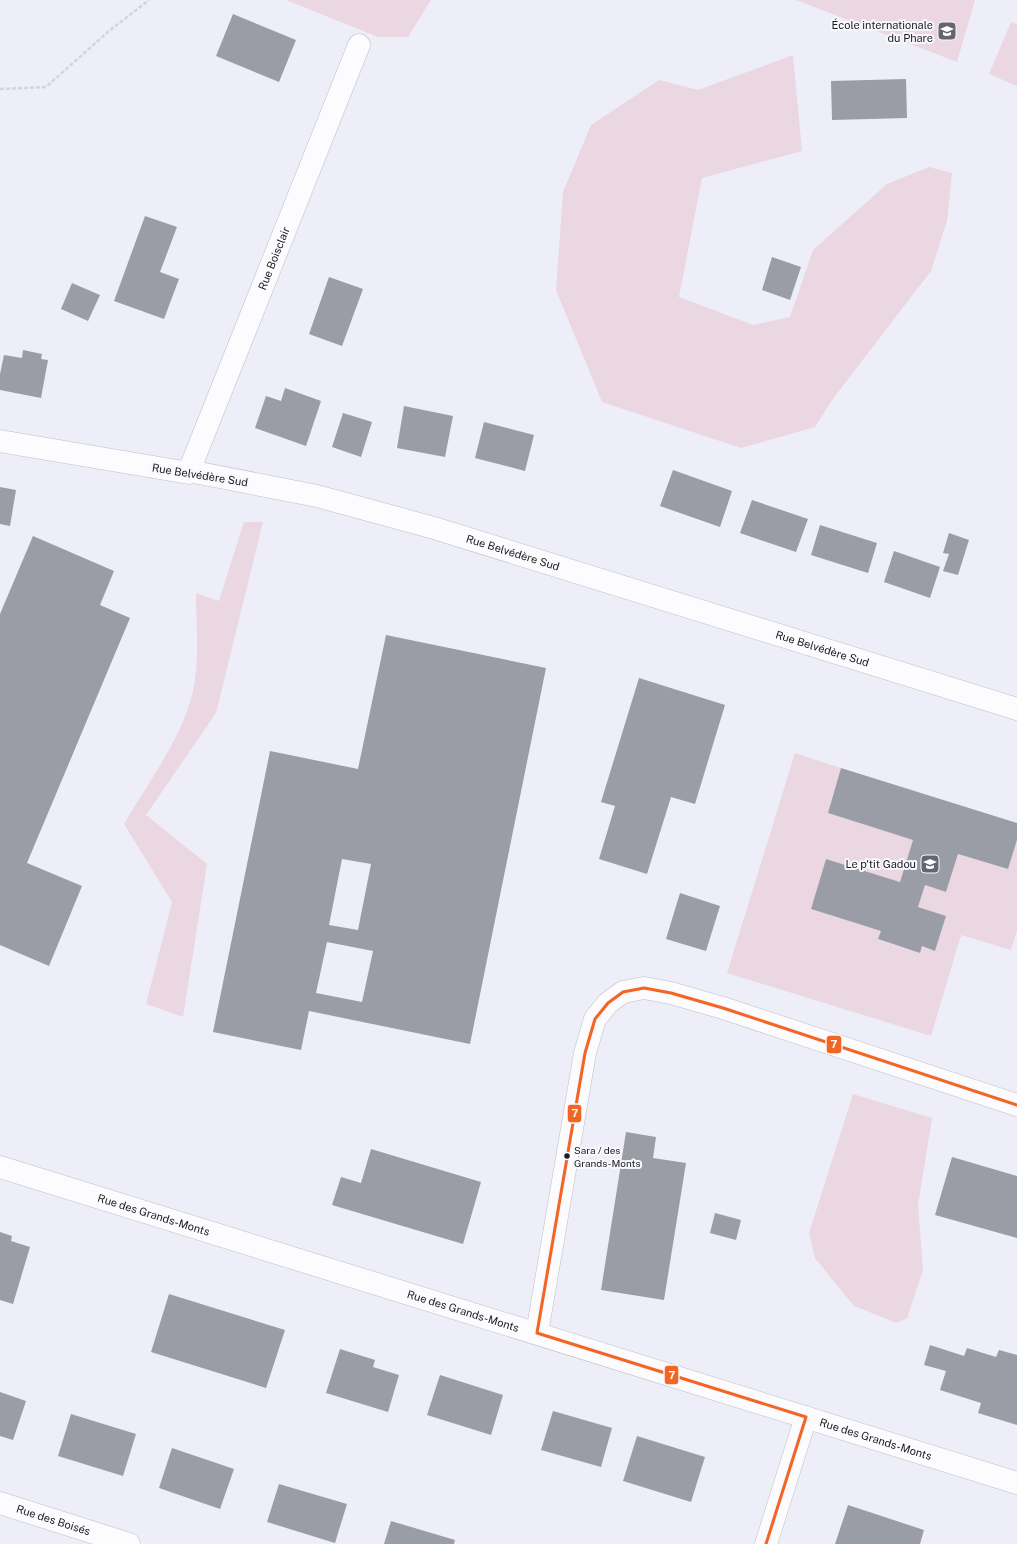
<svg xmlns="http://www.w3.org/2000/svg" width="1017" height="1544" font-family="'Public Sans',sans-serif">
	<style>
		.green { fill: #ead7e2 }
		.building { fill: #9a9da5; fill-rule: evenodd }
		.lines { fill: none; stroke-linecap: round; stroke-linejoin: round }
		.street-casing { stroke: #bebec8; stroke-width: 23 }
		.secondary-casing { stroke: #bebec8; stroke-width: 23 }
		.path { stroke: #d5d5d9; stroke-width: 2.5; stroke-dasharray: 4 2; stroke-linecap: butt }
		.street { stroke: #fcfcfe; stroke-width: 22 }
		.secondary { stroke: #fcfcfe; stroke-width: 22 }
		.bus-1-casing { stroke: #f8f8fd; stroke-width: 6 }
		.bus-1 { stroke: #f26522; stroke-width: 3 }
		.bus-dot { fill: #1c1b24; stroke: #f8f8fd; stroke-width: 1.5 }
		.labels { text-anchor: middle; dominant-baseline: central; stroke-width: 4; stroke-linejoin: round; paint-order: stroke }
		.bus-label { font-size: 10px; fill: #1c1b24; stroke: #f8f8fd; text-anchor: start }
		.poi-label { font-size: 11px; fill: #1c1b24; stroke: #f8f8fd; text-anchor: end }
		.street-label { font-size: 11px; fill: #1c1b24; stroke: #f8f8fd }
		.line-badge { stroke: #f8f8fd; stroke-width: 1.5 }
		.badge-label { font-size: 11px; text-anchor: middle; font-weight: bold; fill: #fff }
	</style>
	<rect width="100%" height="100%" fill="#eeeef9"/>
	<path class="green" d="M286 0H431L408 37H378Z
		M796 0H975L957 62Z
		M1011 22 1017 24V86L989 74Z
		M793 55 802 151 702 178 679 297 753 325 790 317 813 250 887 184 929 167 952 173 947 221 931 271 832 400 815 427 741 448 602 402 556 290 563 192 591 125 659 80 698 90Z
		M244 522H263L216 713 146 815 207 864 183 1017 146 1004 172 902 124 824C147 784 183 737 193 691 200 660 196 625 196 593L219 601Z
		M795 753 841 768 828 813 913 840 900 882 826 859 811 909 881 931 879 940 920 953 922 946 935 951 946 916 918 907 925 885 946 892 958 854 1008 869 1017 840V931L1011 950 961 935 931 1036 727 973Z
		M853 1094 932 1118 918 1205 923 1270 907 1318 897 1323 854 1306 815 1258 809 1233Z"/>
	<path class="building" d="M233 14 296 40 279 82 216 56Z
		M906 79 907 118 832 120 831 81Z
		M145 216 177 227 160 272 179 279 164 319 114 301Z
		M772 257 801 267 790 300 762 290Z
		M329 277 363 289 342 346 309 334Z
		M72 283 100 295 88 321 61 309Z
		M23 350 42 354 41 359 48 360 41 398 0 390V374L4 355 22 358Z
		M285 388 321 401 306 446 255 428 266 396 281 401Z
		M404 406 453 416 445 457 397 448Z
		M343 413 372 422 361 457 332 447Z
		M484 422 534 435 525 471 475 458Z
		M673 470 732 491 720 527 660 506Z
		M0 487 16 490 10 526 0 524Z
		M752 500 808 519 796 552 740 533Z
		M820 525 877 543 868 573 811 555Z
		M949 533 969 540 958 575 943 571 949 554 943 553Z
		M33 536 114 571 100 605 130 618 27 863 82 886 49 966 0 945V614Z
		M894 551 940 567 930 598 884 582Z
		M386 635 546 668 470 1044 309 1011 301 1050 213 1032 270 751 358 769ZM342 859 371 864 358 930 329 925ZM327 942 373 951 362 1002 316 993Z
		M639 678 725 705 695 804 671 797 647 874 599 859 615 806 601 802Z
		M841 768 1017 823V840L1008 869 958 854 946 892 925 885 918 907 946 916 935 951 922 946 920 953 878 939 881 931 811 909 826 859 900 882 913 840 828 813Z
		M680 893 720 906 706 951 666 939Z
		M626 1132 656 1137 653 1158 686 1163 664 1300 601 1290Z
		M371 1149 481 1182 463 1244 332 1205 341 1177 361 1183Z
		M952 1157 1017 1176V1238L935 1215Z
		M715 1213 741 1220 736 1240 710 1233Z
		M0 1232 12 1236 11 1241 30 1247 13 1304 0 1300Z
		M169 1294 285 1330 266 1388 151 1352Z
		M930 1345 964 1356 967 1348 996 1357 999 1350 1017 1355V1425L978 1413 981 1403 940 1390 946 1371 924 1365Z
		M340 1349 375 1360 373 1367 399 1375 388 1412 326 1393Z
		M440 1375 503 1395 491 1435 427 1415Z
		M0 1392 26 1401 13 1440 0 1436Z
		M553 1411 612 1428 601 1467 541 1450Z
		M71 1414 136 1434 123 1476 58 1456Z
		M637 1436 705 1457 691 1502 623 1481Z
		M172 1448 234 1469 220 1509 159 1488Z
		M279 1484 347 1504 335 1543 267 1522Z
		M848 1505 924 1530 920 1544H835Z
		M391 1521 455 1540 454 1544H384Z"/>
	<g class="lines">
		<defs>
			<g id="street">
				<path id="s1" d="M189 471 359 45"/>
				<path id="s2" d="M0 1167 1017 1483"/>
				<path d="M537 1333 585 1053 595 1019 608 1003 623 992 644 988 671 993 723 1008 1017 1105"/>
				<path id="s3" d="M0 1503 129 1544"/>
				<path d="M766 1544 806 1417"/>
			</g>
			<g id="secondary">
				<path id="s4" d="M0 441 189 473V471L317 496 434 528 1017 709"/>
			</g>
		</defs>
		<use href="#street" class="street-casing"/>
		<use href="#secondary" class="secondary-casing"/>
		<path class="path" d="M0 89 46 87 109 31 149 0"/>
		<use href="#street" class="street"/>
		<use href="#secondary" class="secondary"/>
		<defs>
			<path id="bus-1" d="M537 1333 585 1053 595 1019 608 1003 623 992 644 988 671 993 723 1008 1017 1105
				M537 1333 806 1417
				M766 1544 806 1417"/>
		</defs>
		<use href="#bus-1" class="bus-1-casing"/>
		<use href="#bus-1" class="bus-1"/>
	</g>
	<defs>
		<symbol id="school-square" viewBox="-11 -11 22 22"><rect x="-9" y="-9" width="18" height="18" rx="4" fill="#66656f" stroke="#f8f8fd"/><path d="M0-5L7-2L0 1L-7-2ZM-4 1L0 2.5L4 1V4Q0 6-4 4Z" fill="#fff"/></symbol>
	</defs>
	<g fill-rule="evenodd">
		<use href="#school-square" x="936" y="20" width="22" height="22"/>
		<use href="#school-square" x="919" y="853" width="22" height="22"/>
	</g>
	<circle class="bus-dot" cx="567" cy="1156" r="3.5"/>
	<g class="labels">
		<g class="bus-label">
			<text x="574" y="1150">Sara / des<tspan x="574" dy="13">Grands-Monts</tspan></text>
		</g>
		<g class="poi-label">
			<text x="933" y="25">École internationale<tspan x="933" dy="13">du Phare</tspan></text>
			<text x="916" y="864">Le p'tit Gadou</text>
		</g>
		<g class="street-label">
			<text stroke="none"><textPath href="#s1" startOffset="229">Rue Boisclair</textPath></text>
			<text transform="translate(200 475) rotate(9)">Rue Belvédère Sud</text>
			<text stroke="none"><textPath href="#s4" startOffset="528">Rue Belvédère Sud</textPath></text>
			<text stroke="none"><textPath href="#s4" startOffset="852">Rue Belvédère Sud</textPath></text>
			<text stroke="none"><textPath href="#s2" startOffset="161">Rue des Grands-Monts</textPath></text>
			<text stroke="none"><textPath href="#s2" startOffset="485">Rue des Grands-Monts</textPath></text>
			<text stroke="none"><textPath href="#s2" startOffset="917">Rue des Grands-Monts</textPath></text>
			<text stroke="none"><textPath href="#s3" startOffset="56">Rue des Boisés</textPath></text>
		</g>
	</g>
	<g class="line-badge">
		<rect x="826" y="1035" width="16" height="19" rx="4" fill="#f26522"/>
		<rect x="567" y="1104" width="15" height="19" rx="4" fill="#f26522"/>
		<rect x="664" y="1365" width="15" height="20" rx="4" fill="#f26522"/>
	</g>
	<g class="badge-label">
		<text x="834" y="1048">7</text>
		<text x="575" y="1117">7</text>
		<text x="672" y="1379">7</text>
	</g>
</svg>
